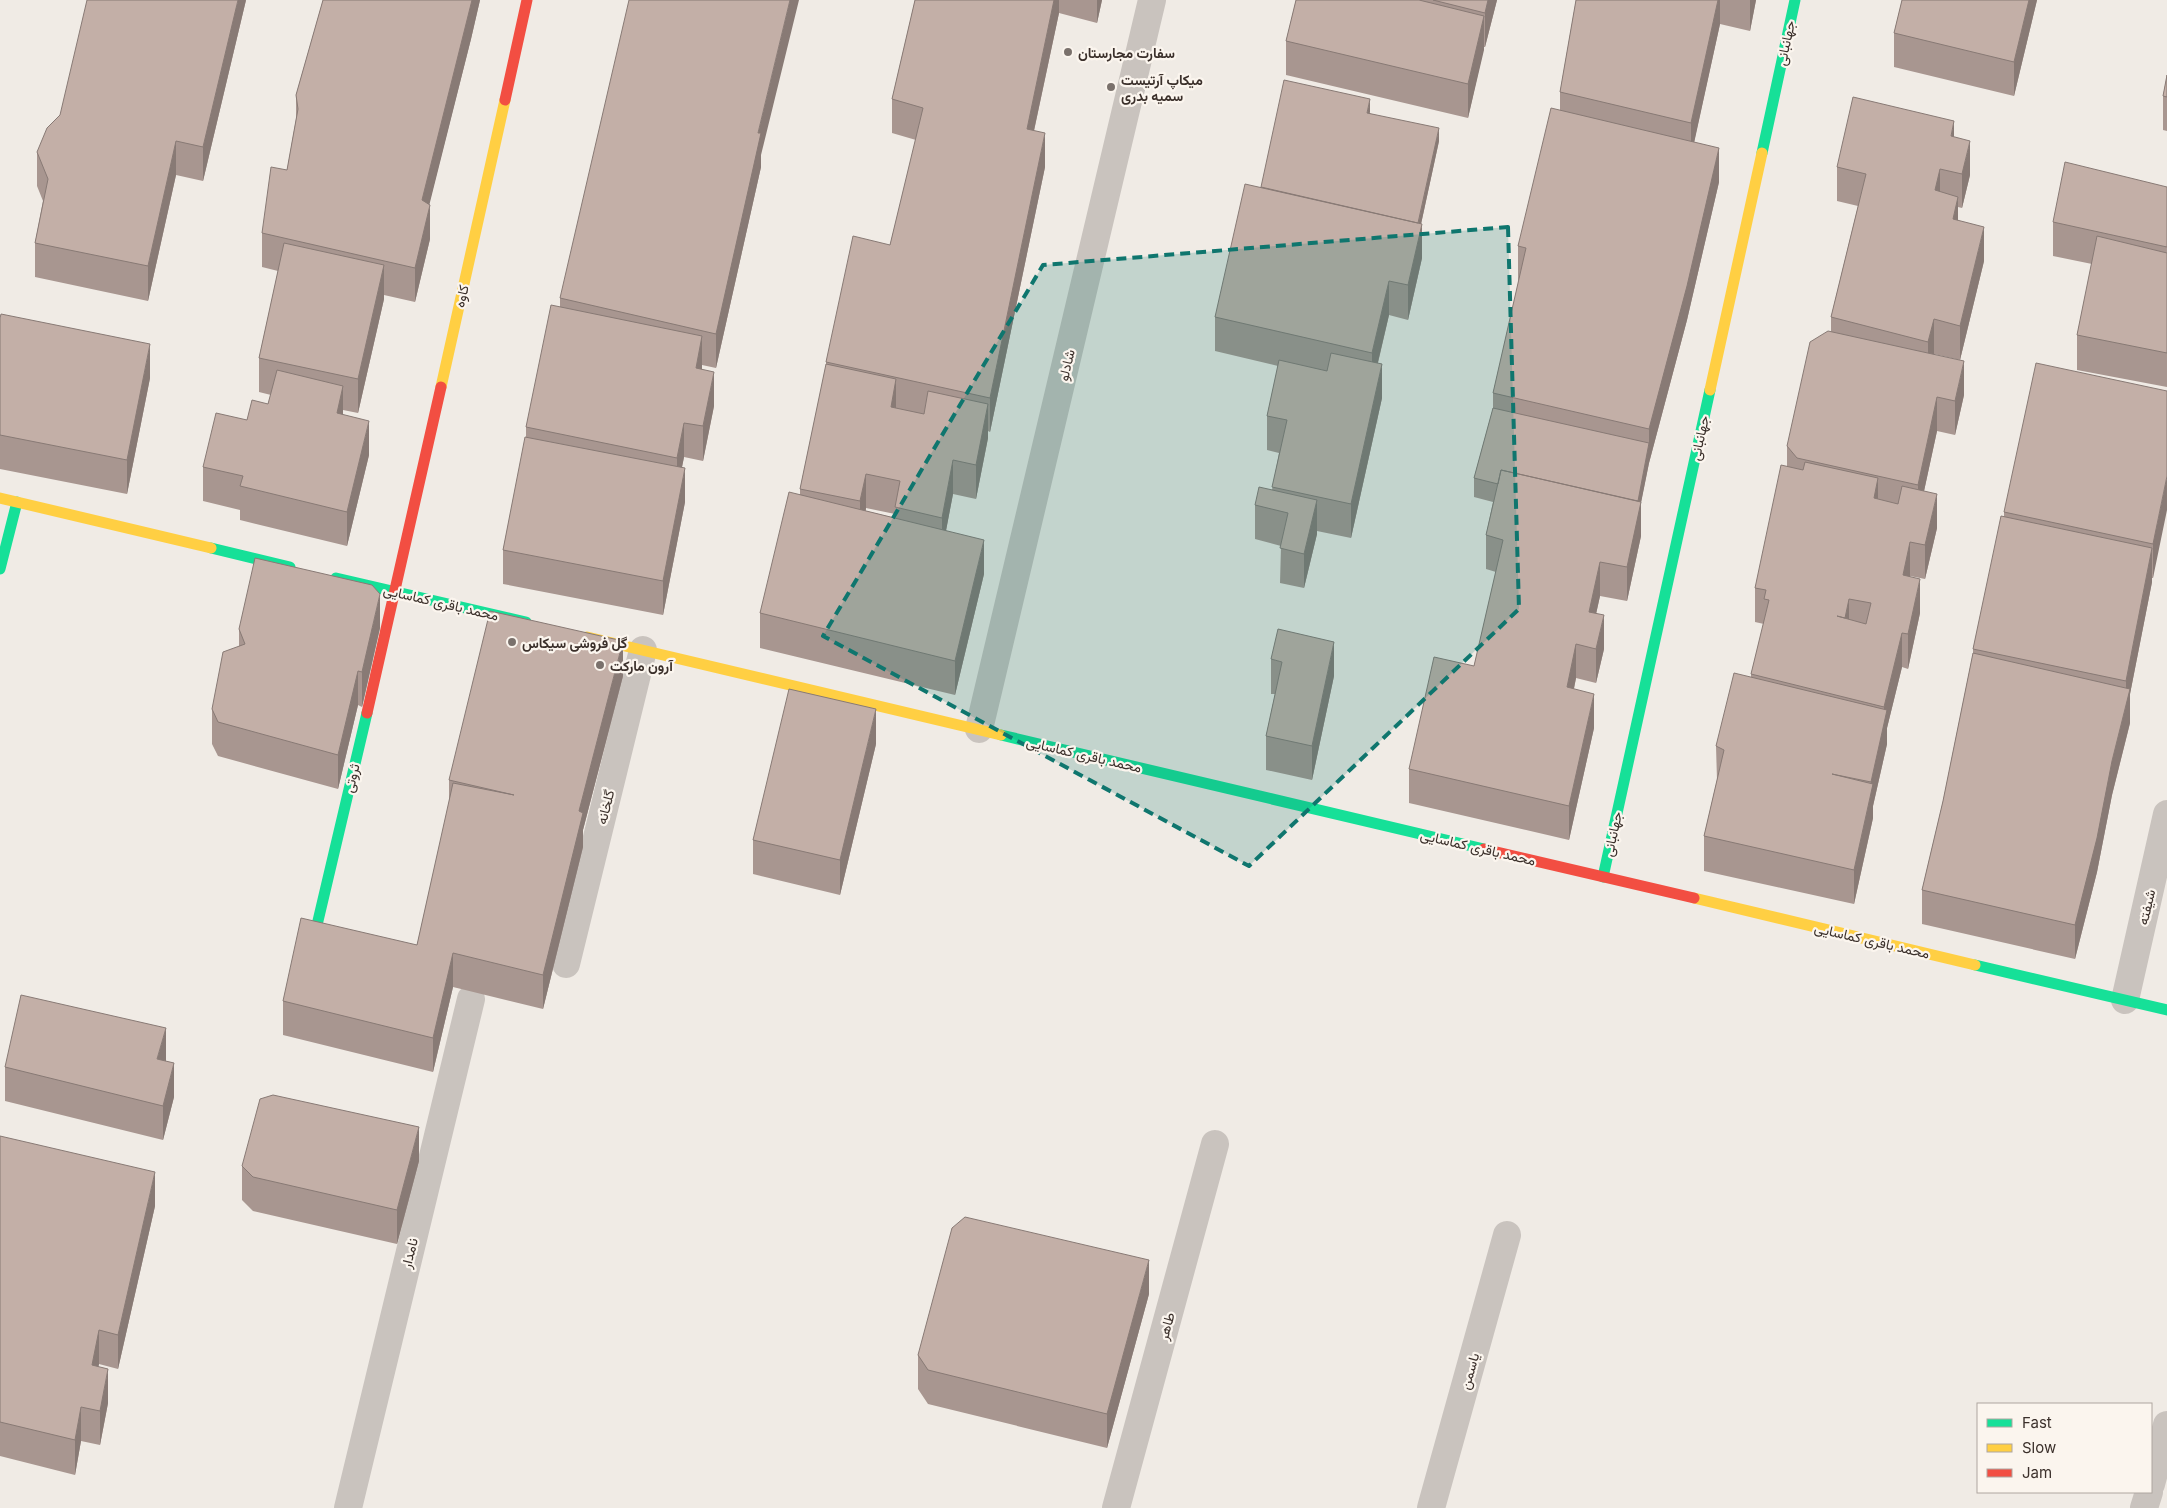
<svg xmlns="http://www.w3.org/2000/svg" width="2167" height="1508" font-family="Inter,Vazirmatn,sans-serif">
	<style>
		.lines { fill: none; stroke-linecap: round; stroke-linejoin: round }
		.street { stroke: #c9c3be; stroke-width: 28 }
		.fast { stroke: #16e098; stroke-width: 11 }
		.slow { stroke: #ffcf43; stroke-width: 11 }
		.jam { stroke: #f24e42; stroke-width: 11 }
		.wall { fill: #a89690; fill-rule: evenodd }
		.shaded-wall { fill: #887a75 }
		.building { fill: #c3afa7; stroke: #887a75; fill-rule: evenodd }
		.marked { fill: #0f766e; fill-opacity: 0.2; stroke: #0f766e; stroke-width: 4; stroke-dasharray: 10 6; stroke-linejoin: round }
		.poi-dot { fill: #7a716c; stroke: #fbf5ee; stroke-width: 2 }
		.labels { text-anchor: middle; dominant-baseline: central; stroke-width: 4.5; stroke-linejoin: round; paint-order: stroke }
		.street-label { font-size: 14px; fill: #3b302b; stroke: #fbf5ee }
		.poi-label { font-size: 14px; font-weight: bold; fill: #3b302b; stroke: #fbf5ee; text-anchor: start }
	</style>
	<rect width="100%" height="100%" fill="#f0ebe5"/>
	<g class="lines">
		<path class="street" d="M979 729 1152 0
			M566 964 643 650
			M2125 1000 2167 814
			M2151 1484 2167 1425
			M348 1508 471 999
			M1116 1508 1215 1144
			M1431 1508 1507 1235
			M2144 1508 2149 1492"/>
		<path class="fast" d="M1762 153 1795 0
			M211 548 290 567
			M0 569 17 502
			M336 578 526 622
			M1001 735 1484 849
			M1603 877 1710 390
			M309 959 367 713
			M1975 965 2167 1010"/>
		<path class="slow" d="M441 387 505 100
			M1710 390 1762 153
			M0 498 211 548
			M587 637 1001 735
			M1694 898 1975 965"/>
		<path class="jam" d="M505 100 527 0
			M367 713 441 387
			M1484 849 1694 898"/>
	</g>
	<path class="wall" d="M246 0 203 181 176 175 148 301 35 277V243L43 201 37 186V152Z
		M323 0H480L471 39 429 204 430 239 415 302 384 295V299L358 413 343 410V415L369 455 347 546 240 520V510L203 501V467L247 420 268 404 271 395 259 392V358L278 271 262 267V233L287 170 296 119V95Z
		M915 0H1102L1097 23 1059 13 1034 131 1045 167 990 432 988 431V438L976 499 953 494 946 530 984 574 955 695 760 648V613L800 495V489L826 366V362L890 245 916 140 892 133V99ZM866 508 895 514V518L866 511Z
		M1296 0H1497L1485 47H1484L1468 118 1286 75V41Z
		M1576 0H1756L1750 31 1720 24 1694 142 1719 182 1687 320 1649 463 1641 502V536L1627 601 1600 596 1596 614 1604 649 1596 683 1576 678 1574 689 1594 728 1569 840 1409 803V769L1474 666 1496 572 1486 569V535L1493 502 1474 497V478L1493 408V393L1519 280H1518V246L1560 110V92Z
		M1902 0H2037L2014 96 1894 67V33Z
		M2167 75V131L2163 130V96Z
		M1369 113 1439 141 1421 224 1422 258 1408 320 1389 315 1378 363 1382 398 1351 538 1317 531V534L1304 588 1280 583 1281 546 1255 539V505L1272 490 1279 453 1267 450V416L1278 366 1215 351V317L1261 187Z
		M1954 137 1970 175 1962 208 1958 207V221L1984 261 1960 360 1934 354 1964 395 1955 435 1937 431 1924 491 1937 528 1925 579 1910 576 1920 613 1908 669 1902 667 1887 728V744L1873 806V818L1854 904 1704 871V836L1717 780 1716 746 1751 677V674L1764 624 1755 622V588L1787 466V446L1831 331V317L1858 206 1837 201V167Z
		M761 155V167L716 368 702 365V369L714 406 703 461 684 457 682 467 685 502 663 615 503 584V550L526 437V427L560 307V298Z
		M2167 187V387L2077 370V335L2092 264 2053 256V222Z
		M0 318 150 378 127 494 0 469Z
		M2167 391 2153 578H2152V582L2130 694V723L2112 795 2097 872 2075 959 1922 924V890L1943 801 1973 653V649L2004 517V512Z
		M380 628 362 707 358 705 338 789 218 756 212 744V709L239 646V629Z
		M1271 659 1334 676 1312 780 1266 770V736L1275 694H1271Z
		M623 676 583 830V847L543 1009 453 987 433 1072 283 1035V1001L417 945 449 805V780Z
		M876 744 840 895 753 874V840Z
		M166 1061 174 1097 163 1140 5 1101V1067Z
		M0 1136 155 1206 118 1369 99 1364 98 1367 108 1403 100 1445 81 1441 75 1475 0 1456Z
		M419 1161 397 1244 253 1211 242 1200V1166Z
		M1149 1294 1107 1448 928 1404 918 1389V1355Z"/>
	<path class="shaded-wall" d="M238 0H246L203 181V147Z
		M472 0H480L471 39 422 234V200Z
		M790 0H799L761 155V167L716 368V334L758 133Z
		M1054 0H1059V13L1027 163V129Z
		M1097 0H1102L1097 23Z
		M1488 0H1497L1485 47V13Z
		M1718 0H1720V24L1691 157V123Z
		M1750 0H1756L1750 31Z
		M2029 0H2037L2014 96V62Z
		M1484 16V50L1468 118V84Z
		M1370 99V112L1367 126V113Z
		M1954 121V155L1951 136Z
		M1439 128V141L1418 238V225Z
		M1045 133V167L990 432V398Z
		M176 141V175L148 301V266Z
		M1970 141V175L1962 208V174Z
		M1719 148V182L1687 320 1649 463 1641 503V502V536L1627 601V567L1635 516 1649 443V429Z
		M1940 169V203L1935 190Z
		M1958 197V231L1953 219Z
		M430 205V239L415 302V268Z
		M1422 224V258L1408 320V285Z
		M1984 227V261L1960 360V326Z
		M384 265V299L358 413V379Z
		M1389 281V315L1372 387V353Z
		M1934 319V354L1928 376V342Z
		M702 336V370L696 368Z
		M150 344V378L127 494V460Z
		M1964 361V395L1955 435V401Z
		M1382 364V398L1351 538V504Z
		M714 372V406L703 461V426Z
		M896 379V413L891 407Z
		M343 386V420L337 413Z
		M1937 397V431L1918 519V485Z
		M988 404V438L976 499V465Z
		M369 421V455L347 546V512Z
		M684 423V457L677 492V458Z
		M953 460V494L942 552V518Z
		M685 468V502L663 615V581Z
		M866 474V508L860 536V501Z
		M2167 476V510L2153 578V544Z
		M1878 478V512L1874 498Z
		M1937 494V528L1925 579V545Z
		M1317 500V534L1304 588V554Z
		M984 540V574L955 695V661Z
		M1910 542V576L1903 609V575Z
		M2152 548V582L2130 694V723L2112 795 2097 872 2075 959V925L2112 761 2126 706V681Z
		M1600 562V596L1589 646V612Z
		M1920 579V613L1908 669V634Z
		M380 594V628L362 707V672Z
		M1849 599V633L1845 618Z
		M1604 615V649L1596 683V649Z
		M1902 633V667L1887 728V744L1873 806V818L1854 904V870L1871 794V782L1884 722V707Z
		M623 641V676L583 830V847L543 1009V975L579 811Z
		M1334 642V676L1312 780V746Z
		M1576 644V678L1567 721V687Z
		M358 671V705L338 789V755Z
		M1594 694V728L1569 840V806Z
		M876 709V744L840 895V860Z
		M453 953V987L433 1072V1038Z
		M166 1028V1062L157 1059Z
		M174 1063V1097L163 1140V1106Z
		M419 1127V1161L397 1244V1210Z
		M155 1172V1206L118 1369V1335Z
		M1149 1260V1294L1107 1448V1414Z
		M99 1330V1364L92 1399V1365Z
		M108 1369V1403L100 1445V1411Z
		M81 1407V1441L75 1475V1440Z"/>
	<path class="building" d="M87 0H238L203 147 176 141 148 266 35 243 48 179 37 152 47 128 60 115Z
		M323 0H472L422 200 430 205 415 268 262 233 271 167 287 170 298 109 296 95Z
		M629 0H790L758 133H761L716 334 560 298Z
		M915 0H1054L1027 129 1045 133 990 398 826 362 853 236 890 245 923 108 892 99Z
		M1296 0H1419L1484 16 1468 84 1286 41Z
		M1433 0H1488L1485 13Z
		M1576 0H1718L1691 123 1560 92Z
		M1902 0H2029L2014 62 1894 33Z
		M2167 75V97L2163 96Z
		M1284 80 1370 99 1367 113 1439 128 1418 223 1261 187Z
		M1853 97 1954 121 1951 136 1970 141 1962 174 1940 169 1935 190 1958 197 1953 219 1984 227 1960 326 1934 319 1928 342 1831 317 1866 174 1837 167Z
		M1551 108 1719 148 1687 286 1649 429 1493 393 1526 248 1518 246Z
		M2065 162 2167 187V247L2053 222Z
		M1245 184 1422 224 1408 285 1389 281 1372 353 1215 317Z
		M2097 236 2167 253V353L2077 335Z
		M284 243 384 265 358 379 259 358Z
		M551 305 702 336 696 368 714 372 703 426 684 423 677 458 526 427Z
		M1 314 150 344 127 460 0 435V318Z
		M1828 331 1964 361 1955 401 1937 397 1918 485 1797 458 1787 446 1810 342Z
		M1331 353 1382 364 1351 504 1272 487 1287 420 1267 416 1279 360 1327 371Z
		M2036 363 2167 391V476L2153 544 2004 512Z
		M826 364 896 379 891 407 924 414 928 391 988 404 976 465 953 460 942 518 895 507 900 481 866 474 860 501 800 489Z
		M277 370 343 386 337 413 369 421 347 512 240 486 243 476 203 467 216 413 247 420 252 400 268 404Z
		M1493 408 1649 443 1638 501 1501 470 1498 484 1474 478Z
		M525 437 685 468 663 581 503 550Z
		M1805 462 1878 478 1874 498 1898 504 1902 486 1937 494 1925 545 1910 542 1903 575 1920 579 1908 634 1902 633 1884 707 1751 674 1769 600 1764 599 1766 590 1755 588 1781 465 1803 470ZM1849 599 1871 603 1866 624 1837 616 1845 618Z
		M1501 470 1641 502 1627 567 1600 562 1589 612 1604 615 1596 649 1576 644 1567 687 1594 694 1569 806 1409 769 1434 657 1474 666 1503 540 1486 535Z
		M1259 487 1317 500 1304 554 1280 548 1288 513 1255 505Z
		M789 492 984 540 955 661 760 613Z
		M2001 516 2152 548 2126 681 1973 649Z
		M255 558 372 585 380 594 362 672 358 671 338 755 218 722 212 709 223 652 245 644 239 629Z
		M490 611 623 641 579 811 583 813 543 975 453 953 433 1038 283 1001 301 918 417 945 453 783 514 795 449 780Z
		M1278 629 1334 642 1312 746 1266 736 1282 662 1271 659Z
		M1973 653 2130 689 2112 761 2097 838 2075 925 1922 890 1943 801Z
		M1734 673 1887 710 1871 782 1832 774 1873 784 1854 870 1704 836 1724 750 1716 746Z
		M789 689 876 709 840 860 753 840Z
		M21 995 166 1028 157 1059 174 1063 163 1106 5 1067Z
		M273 1095 419 1127 397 1210 253 1177 242 1166 260 1099Z
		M0 1136 155 1172 118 1335 99 1330 92 1365 108 1369 100 1411 81 1407 75 1440 0 1422Z
		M965 1217 1149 1260 1107 1414 928 1370 918 1355 952 1228Z"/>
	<path class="marked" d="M1508 227 1519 609 1249 866 823 636 1043 265Z"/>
	<g class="poi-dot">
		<circle cx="1068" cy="52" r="5"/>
		<circle cx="1111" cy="87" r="5"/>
		<circle cx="512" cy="642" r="5"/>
		<circle cx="600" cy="665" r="5"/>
	</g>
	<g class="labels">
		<g class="street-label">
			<text transform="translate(1785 43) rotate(-78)">جهانبانی</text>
			<text transform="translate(461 296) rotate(-77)">کاوه</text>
			<text transform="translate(1066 365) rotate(-77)">شادلو</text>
			<text transform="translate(1699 438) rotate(-78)">جهانبانی</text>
			<text transform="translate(441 602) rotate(13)">محمد باقری کماسایی</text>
			<text transform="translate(1084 754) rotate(13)">محمد باقری کماسایی</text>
			<text transform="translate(351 778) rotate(-77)">ثروتی</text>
			<text transform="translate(605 807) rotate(-76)">گلخانه</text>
			<text transform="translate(1612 834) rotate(-78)">جهانبانی</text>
			<text transform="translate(1478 847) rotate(13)">محمد باقری کماسایی</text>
			<text transform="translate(2146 907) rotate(-77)">شیفته</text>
			<text transform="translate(1872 940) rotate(13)">محمد باقری کماسایی</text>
			<text transform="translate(409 1253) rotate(-76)">نامدار</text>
			<text transform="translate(1166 1326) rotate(-75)">طاهر</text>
			<text transform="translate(1469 1371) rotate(-74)">یاسمن</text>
		</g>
		<g class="poi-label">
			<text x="1078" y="52">سفارت مجارستان</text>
			<text x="1121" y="79">میکاپ آرتیست<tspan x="1121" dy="16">سمیه بدری</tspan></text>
			<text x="522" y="642">گل فروشی سیکاس</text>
			<text x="610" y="665">آرون مارکت</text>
		</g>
	</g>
	<rect x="1977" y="1403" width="175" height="90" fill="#fbf5ee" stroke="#aea6a0"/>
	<rect x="1987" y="1419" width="25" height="8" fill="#16e098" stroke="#aea6a0"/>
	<text x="2022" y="1428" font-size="15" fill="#3b302b">Fast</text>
	<rect x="1987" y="1444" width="25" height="8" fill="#ffcf43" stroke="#aea6a0"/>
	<text x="2022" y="1453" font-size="15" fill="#3b302b">Slow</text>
	<rect x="1987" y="1469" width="25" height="8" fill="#f24e42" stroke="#aea6a0"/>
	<text x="2022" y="1478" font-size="15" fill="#3b302b">Jam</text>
</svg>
